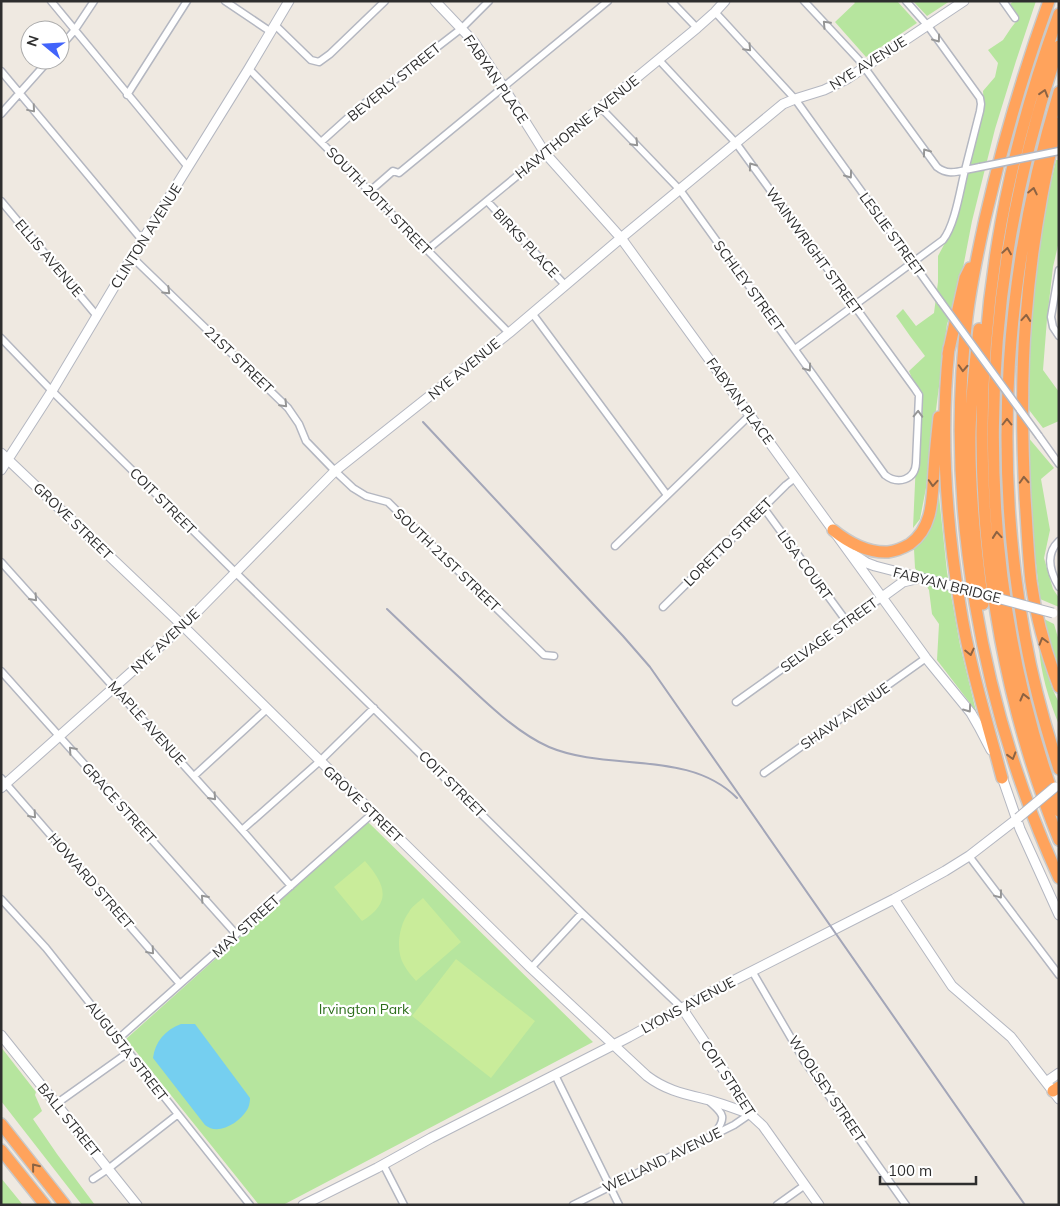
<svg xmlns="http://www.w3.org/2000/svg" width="1060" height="1206" font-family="Mulish,sans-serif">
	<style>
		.green { fill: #b6e59e }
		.pitch { fill: #c9ec9a }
		.water { fill: #75cff0 }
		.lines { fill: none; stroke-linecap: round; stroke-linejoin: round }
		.street-casing { stroke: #b4b7c1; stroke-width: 9 }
		.secondary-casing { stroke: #b4b7c1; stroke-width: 11 }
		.highway-casing { stroke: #c9c9c9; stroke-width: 14 }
		.street { stroke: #fff; stroke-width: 6 }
		.secondary { stroke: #fff; stroke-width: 9 }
		.highway { stroke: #ffa35c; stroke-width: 11 }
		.rail { stroke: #a3a6b8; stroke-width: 2 }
		.street-bridge-casing { stroke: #b4b7c1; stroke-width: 9; stroke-linecap: butt }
		.secondary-bridge-casing { stroke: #b4b7c1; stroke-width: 11; stroke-linecap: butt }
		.street-bridge { stroke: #fff; stroke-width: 6 }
		.secondary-bridge { stroke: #fff; stroke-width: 9 }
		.oneway { stroke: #969696 }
		.oneway2 { stroke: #8c6343 }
		.labels { text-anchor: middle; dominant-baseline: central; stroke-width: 4.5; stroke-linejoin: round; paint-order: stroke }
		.street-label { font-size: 14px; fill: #2e2e2e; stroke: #fff }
		.park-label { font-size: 14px; fill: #2c6e1b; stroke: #fff }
	</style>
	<rect width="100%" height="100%" fill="#efe9e1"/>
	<path class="green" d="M853 1H897L917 23 866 57 835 22 855 3Z
		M913 1H950L927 16Z
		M1014 1H1036L1016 61 995 129 972 221 958 294 947 324 926 488 920 519 913 528 919 395 909 371 925 356 910 336 896 316 903 309 916 326 934 313 938 282V256L955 224 969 155 984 107 983 91 995 77 998 63 988 50 1003 40 1011 28 1018 19 1010 4Z
		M1056 160H1059V241L1053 267 1047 319 1043 370 1059 392V421L1043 428 1026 406C1031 322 1036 242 1056 160Z
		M1027 436 1054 468 1041 479 1050 530 1044 558 1053 589 1059 598V607L1040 599 1035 555Z
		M939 496 947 572 960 645 976 711 937 660 939 624 932 614 929 590 915 568 914 549Z
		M1042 618 1054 624 1059 641V672Z
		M1039 645 1052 688 1059 703V725C1049 700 1040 672 1039 645Z
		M368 822 593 1042 283 1205H259L126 1039Z
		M1 1047 36 1092 35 1095 42 1111 33 1119 57 1154 95 1205H82L1 1101Z
		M1 1178 23 1205H1Z"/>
	<path class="pitch" d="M365 861C385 884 393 902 362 921L334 887Z
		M423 898 461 942 416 981C412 976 407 971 404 965 395 950 399 925 409 912 412 906 419 902 423 898Z
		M456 959 535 1021 491 1078 412 1016Z"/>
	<path class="water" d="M181 1024H195L250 1098C250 1102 249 1107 247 1110 239 1123 218 1136 205 1125L153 1058C155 1042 165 1030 181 1024Z"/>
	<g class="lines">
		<defs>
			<path id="street" d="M51 1 188 167
				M225 1 271 32
				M671 1 697 28
				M804 1 859 60 937 167C946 174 954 173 965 170L980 111 981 104 980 98 928 26 906 1
				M1003 1 1015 18
				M715 12 795 99 941 302
				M275 25 311 60 319 62 330 54 385 1
				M60 47 74 31 94 1
				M249 69 509 333
				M1 71 143 241
				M127 95 187 1
				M601 108 680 190 885 475C898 485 915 480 916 463L919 395 915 389 736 143 659 60
				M1 114 49 60
				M321 142 361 106 462 28 489 1
				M369 192 393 171 399 173 608 1
				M1 201 97 316
				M487 201 565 285
				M427 250 545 153
				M132 257 288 408 299 424 306 441 335 471 353 488 366 496 388 502 544 655 554 656
				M1059 270 1051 317 1053 327 1059 336
				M532 313 667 495
				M1 338 52 391 236 573 582 913 682 1008
				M795 349 943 240C955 225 960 190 965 170L980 167
				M1039 436 1059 464
				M763 507 847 622
				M1059 541C1045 554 1050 572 1059 587
				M615 546 750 415
				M1 562 242 830 291 886
				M663 607 786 485 795 478
				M1 671 236 934
				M736 702 881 598
				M764 773 926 658
				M194 776 267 709
				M1 778 180 984
				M242 830 320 761 374 708
				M969 856 1059 975
				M1 899 46 948 250 1205
				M531 968 582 913
				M752 971 805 1062 906 1205
				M118 1039 373 813
				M555 1075 619 1205
				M709 1101C722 1113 728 1116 715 1133
				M56 1104 129 1052
				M383 1164 404 1205
				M93 1179 108 1169 177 1115
				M573 1205 734 1125 750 1114
				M777 1205 805 1185"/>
			<path id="secondary" d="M435 1 474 42 504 88 545 153 621 238 926 658 971 713 979 727 991 750
				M545 153 697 28 715 12 725 1
				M1 453 183 626 531 968 647 1076C667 1091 685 1094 709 1100 723 1104 736 1109 750 1114
				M1 470 52 391 132 257 248 70 289 1
				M853 554 867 563 875 566 937 582
				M881 598 903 582 916 579
				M1001 774 1020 829 1059 915
				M1 788 183 626 335 471 509 333 621 238 783 104 795 99 824 90 847 79 964 1
				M894 899 952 986 1011 1037 1059 1099
				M682 1008 743 1099 750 1114 763 1126 819 1205
				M1 1035 137 1205
				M1046 1082 1059 1073
				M303 1205 377 1168 431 1138 629 1037 717 989 894 899 945 871 969 856 1018 818"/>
			<path id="highway" d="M1049 1C1023 73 1002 145 985 219 978 251 971 284 967 317 944 503 981 708 1059 878
				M1059 14C1034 82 1014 151 1001 223 964 429 980 645 1059 840
				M1059 46C975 293 968 565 1059 811
				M1059 92C1005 268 992 456 1025 637 1033 682 1045 726 1059 769
				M1057 123C1042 187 1031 252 1026 317 1021 377 1022 438 1025 498 1027 526 1028 554 1031 581 1036 618 1046 653 1059 687
				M979 329C975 363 971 397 970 432 969 490 975 547 983 604
				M949 348C940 433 946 521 960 605 969 664 987 721 1002 778
				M948 354 965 278 970 268
				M833 530C849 543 867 553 888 552 896 551 903 548 910 544 934 527 932 496 934 470 935 453 937 435 939 417
				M1053 1091 1059 1087
				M1 1124 65 1205
				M1 1150 45 1205"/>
		</defs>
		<use href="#street" class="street-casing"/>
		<use href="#secondary" class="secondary-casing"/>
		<use href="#highway" class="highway-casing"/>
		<use href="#street" class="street"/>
		<use href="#secondary" class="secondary"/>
		<use href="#highway" class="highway"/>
		<path class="rail" d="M423 422 623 636 650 667 1025 1205
			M387 609C411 632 435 655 459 677 484 701 517 733 549 747 608 772 689 749 737 798"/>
		<defs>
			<path id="street-bridge" d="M980 167 1059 151
				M941 302 1039 436"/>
			<path id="secondary-bridge" d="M937 582 1053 613
				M1018 818 1055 787"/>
		</defs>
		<use href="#street-bridge" class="street-bridge-casing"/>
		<use href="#secondary-bridge" class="secondary-bridge-casing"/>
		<use href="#street-bridge" class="street-bridge"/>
		<use href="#secondary-bridge" class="secondary-bridge"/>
	</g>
	<defs><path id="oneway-chevron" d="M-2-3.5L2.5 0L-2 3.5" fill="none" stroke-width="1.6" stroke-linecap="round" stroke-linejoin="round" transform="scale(1.25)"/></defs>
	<g class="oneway">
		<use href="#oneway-chevron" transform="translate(826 24) rotate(-133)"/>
		<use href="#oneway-chevron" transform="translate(937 39) rotate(54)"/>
		<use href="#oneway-chevron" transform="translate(748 48) rotate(47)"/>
		<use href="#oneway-chevron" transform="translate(32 109) rotate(50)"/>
		<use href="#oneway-chevron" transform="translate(635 143) rotate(46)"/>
		<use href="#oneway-chevron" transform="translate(926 152) rotate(-126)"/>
		<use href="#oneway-chevron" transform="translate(752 166) rotate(-126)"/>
		<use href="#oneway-chevron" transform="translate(849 175) rotate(54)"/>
		<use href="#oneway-chevron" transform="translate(167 291) rotate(44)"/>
		<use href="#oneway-chevron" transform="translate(808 368) rotate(54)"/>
		<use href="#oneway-chevron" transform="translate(284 404) rotate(46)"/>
		<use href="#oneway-chevron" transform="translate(918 414) rotate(-88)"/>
		<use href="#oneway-chevron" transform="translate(34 598) rotate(48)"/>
		<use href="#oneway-chevron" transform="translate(968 709) rotate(55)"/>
		<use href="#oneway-chevron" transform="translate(72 750) rotate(-132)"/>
		<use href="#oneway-chevron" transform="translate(213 797) rotate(48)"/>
		<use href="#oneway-chevron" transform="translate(33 815) rotate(49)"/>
		<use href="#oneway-chevron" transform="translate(999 895) rotate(53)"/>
		<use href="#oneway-chevron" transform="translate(204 898) rotate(-132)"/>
		<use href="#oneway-chevron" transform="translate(151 951) rotate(49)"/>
	</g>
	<g class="oneway2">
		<use href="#oneway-chevron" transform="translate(1044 93) rotate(-73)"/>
		<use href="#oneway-chevron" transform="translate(1033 191) rotate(-78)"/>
		<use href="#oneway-chevron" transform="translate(1007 251) rotate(-81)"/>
		<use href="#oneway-chevron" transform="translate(1026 318) rotate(-85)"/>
		<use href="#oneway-chevron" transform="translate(963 368) rotate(93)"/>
		<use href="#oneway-chevron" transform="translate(1007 422) rotate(-90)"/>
		<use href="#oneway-chevron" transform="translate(1024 480) rotate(-93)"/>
		<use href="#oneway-chevron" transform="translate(933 483) rotate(94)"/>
		<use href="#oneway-chevron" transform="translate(997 535) rotate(-95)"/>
		<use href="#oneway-chevron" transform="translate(1043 641) rotate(-106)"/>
		<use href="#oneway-chevron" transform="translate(970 652) rotate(77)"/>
		<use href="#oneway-chevron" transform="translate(1024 697) rotate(-104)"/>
		<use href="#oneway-chevron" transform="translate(1012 756) rotate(73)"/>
		<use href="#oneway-chevron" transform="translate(35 1167) rotate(-129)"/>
	</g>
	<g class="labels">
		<g class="street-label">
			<text transform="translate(868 63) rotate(-32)">NYE AVENUE</text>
			<text transform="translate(496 79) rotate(56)">FABYAN PLACE</text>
			<text transform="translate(394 82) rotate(-39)">BEVERLY STREET</text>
			<text transform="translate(577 127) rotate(-39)">HAWTHORNE AVENUE</text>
			<text transform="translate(379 201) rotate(46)">SOUTH 20TH STREET</text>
			<text transform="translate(892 234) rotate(54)">LESLIE STREET</text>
			<text transform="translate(146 236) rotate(-58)">CLINTON AVENUE</text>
			<text transform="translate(526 243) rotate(47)">BIRKS PLACE</text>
			<text transform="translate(814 251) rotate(54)">WAINWRIGHT STREET</text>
			<text transform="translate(49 258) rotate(50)">ELLIS AVENUE</text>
			<text transform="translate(749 286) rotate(54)">SCHLEY STREET</text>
			<text transform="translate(239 360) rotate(44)">21ST STREET</text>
			<text transform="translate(464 369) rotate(-39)">NYE AVENUE</text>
			<text transform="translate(740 401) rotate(54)">FABYAN PLACE</text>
			<text transform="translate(163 501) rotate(45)">COIT STREET</text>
			<text transform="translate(73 521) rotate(44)">GROVE STREET</text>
			<text transform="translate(728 542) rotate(-45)">LORETTO STREET</text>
			<text transform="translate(447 560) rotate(44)">SOUTH 21ST STREET</text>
			<text transform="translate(805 565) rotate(54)">LISA COURT</text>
			<text transform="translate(947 585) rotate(14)">FABYAN BRIDGE</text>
			<text transform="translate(829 635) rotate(-36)">SELVAGE STREET</text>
			<text transform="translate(165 641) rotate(-43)">NYE AVENUE</text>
			<text transform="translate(845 716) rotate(-35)">SHAW AVENUE</text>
			<text transform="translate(147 723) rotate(48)">MAPLE AVENUE</text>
			<text transform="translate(452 784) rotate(45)">COIT STREET</text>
			<text transform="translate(119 803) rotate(48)">GRACE STREET</text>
			<text transform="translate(363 804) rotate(44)">GROVE STREET</text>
			<text transform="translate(91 881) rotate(49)">HOWARD STREET</text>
			<text transform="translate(246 926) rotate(-42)">MAY STREET</text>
			<text transform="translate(688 1005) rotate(-28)">LYONS AVENUE</text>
			<text transform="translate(127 1051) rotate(52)">AUGUSTA STREET</text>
			<text transform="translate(728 1078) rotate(57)">COIT STREET</text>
			<text transform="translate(827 1089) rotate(56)">WOOLSEY STREET</text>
			<text transform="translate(69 1120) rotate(51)">BALL STREET</text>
			<text transform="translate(662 1160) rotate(-26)">WELLAND AVENUE</text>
		</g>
		<g class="park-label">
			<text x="364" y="1009">Irvington Park</text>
		</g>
	</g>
	<rect width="1060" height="1206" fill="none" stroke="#2e2e2e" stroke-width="5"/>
	<g transform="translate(45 45) rotate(288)"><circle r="24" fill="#ffffff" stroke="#ababab"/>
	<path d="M0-4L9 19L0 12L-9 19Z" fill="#4264fb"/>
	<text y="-8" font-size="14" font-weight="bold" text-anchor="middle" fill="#2e2e2e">N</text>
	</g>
	<path d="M880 1176v8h96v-8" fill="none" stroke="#2e2e2e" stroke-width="2.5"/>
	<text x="888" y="1176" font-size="15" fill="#2e2e2e" stroke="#ffffff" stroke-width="4" paint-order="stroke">100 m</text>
</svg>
